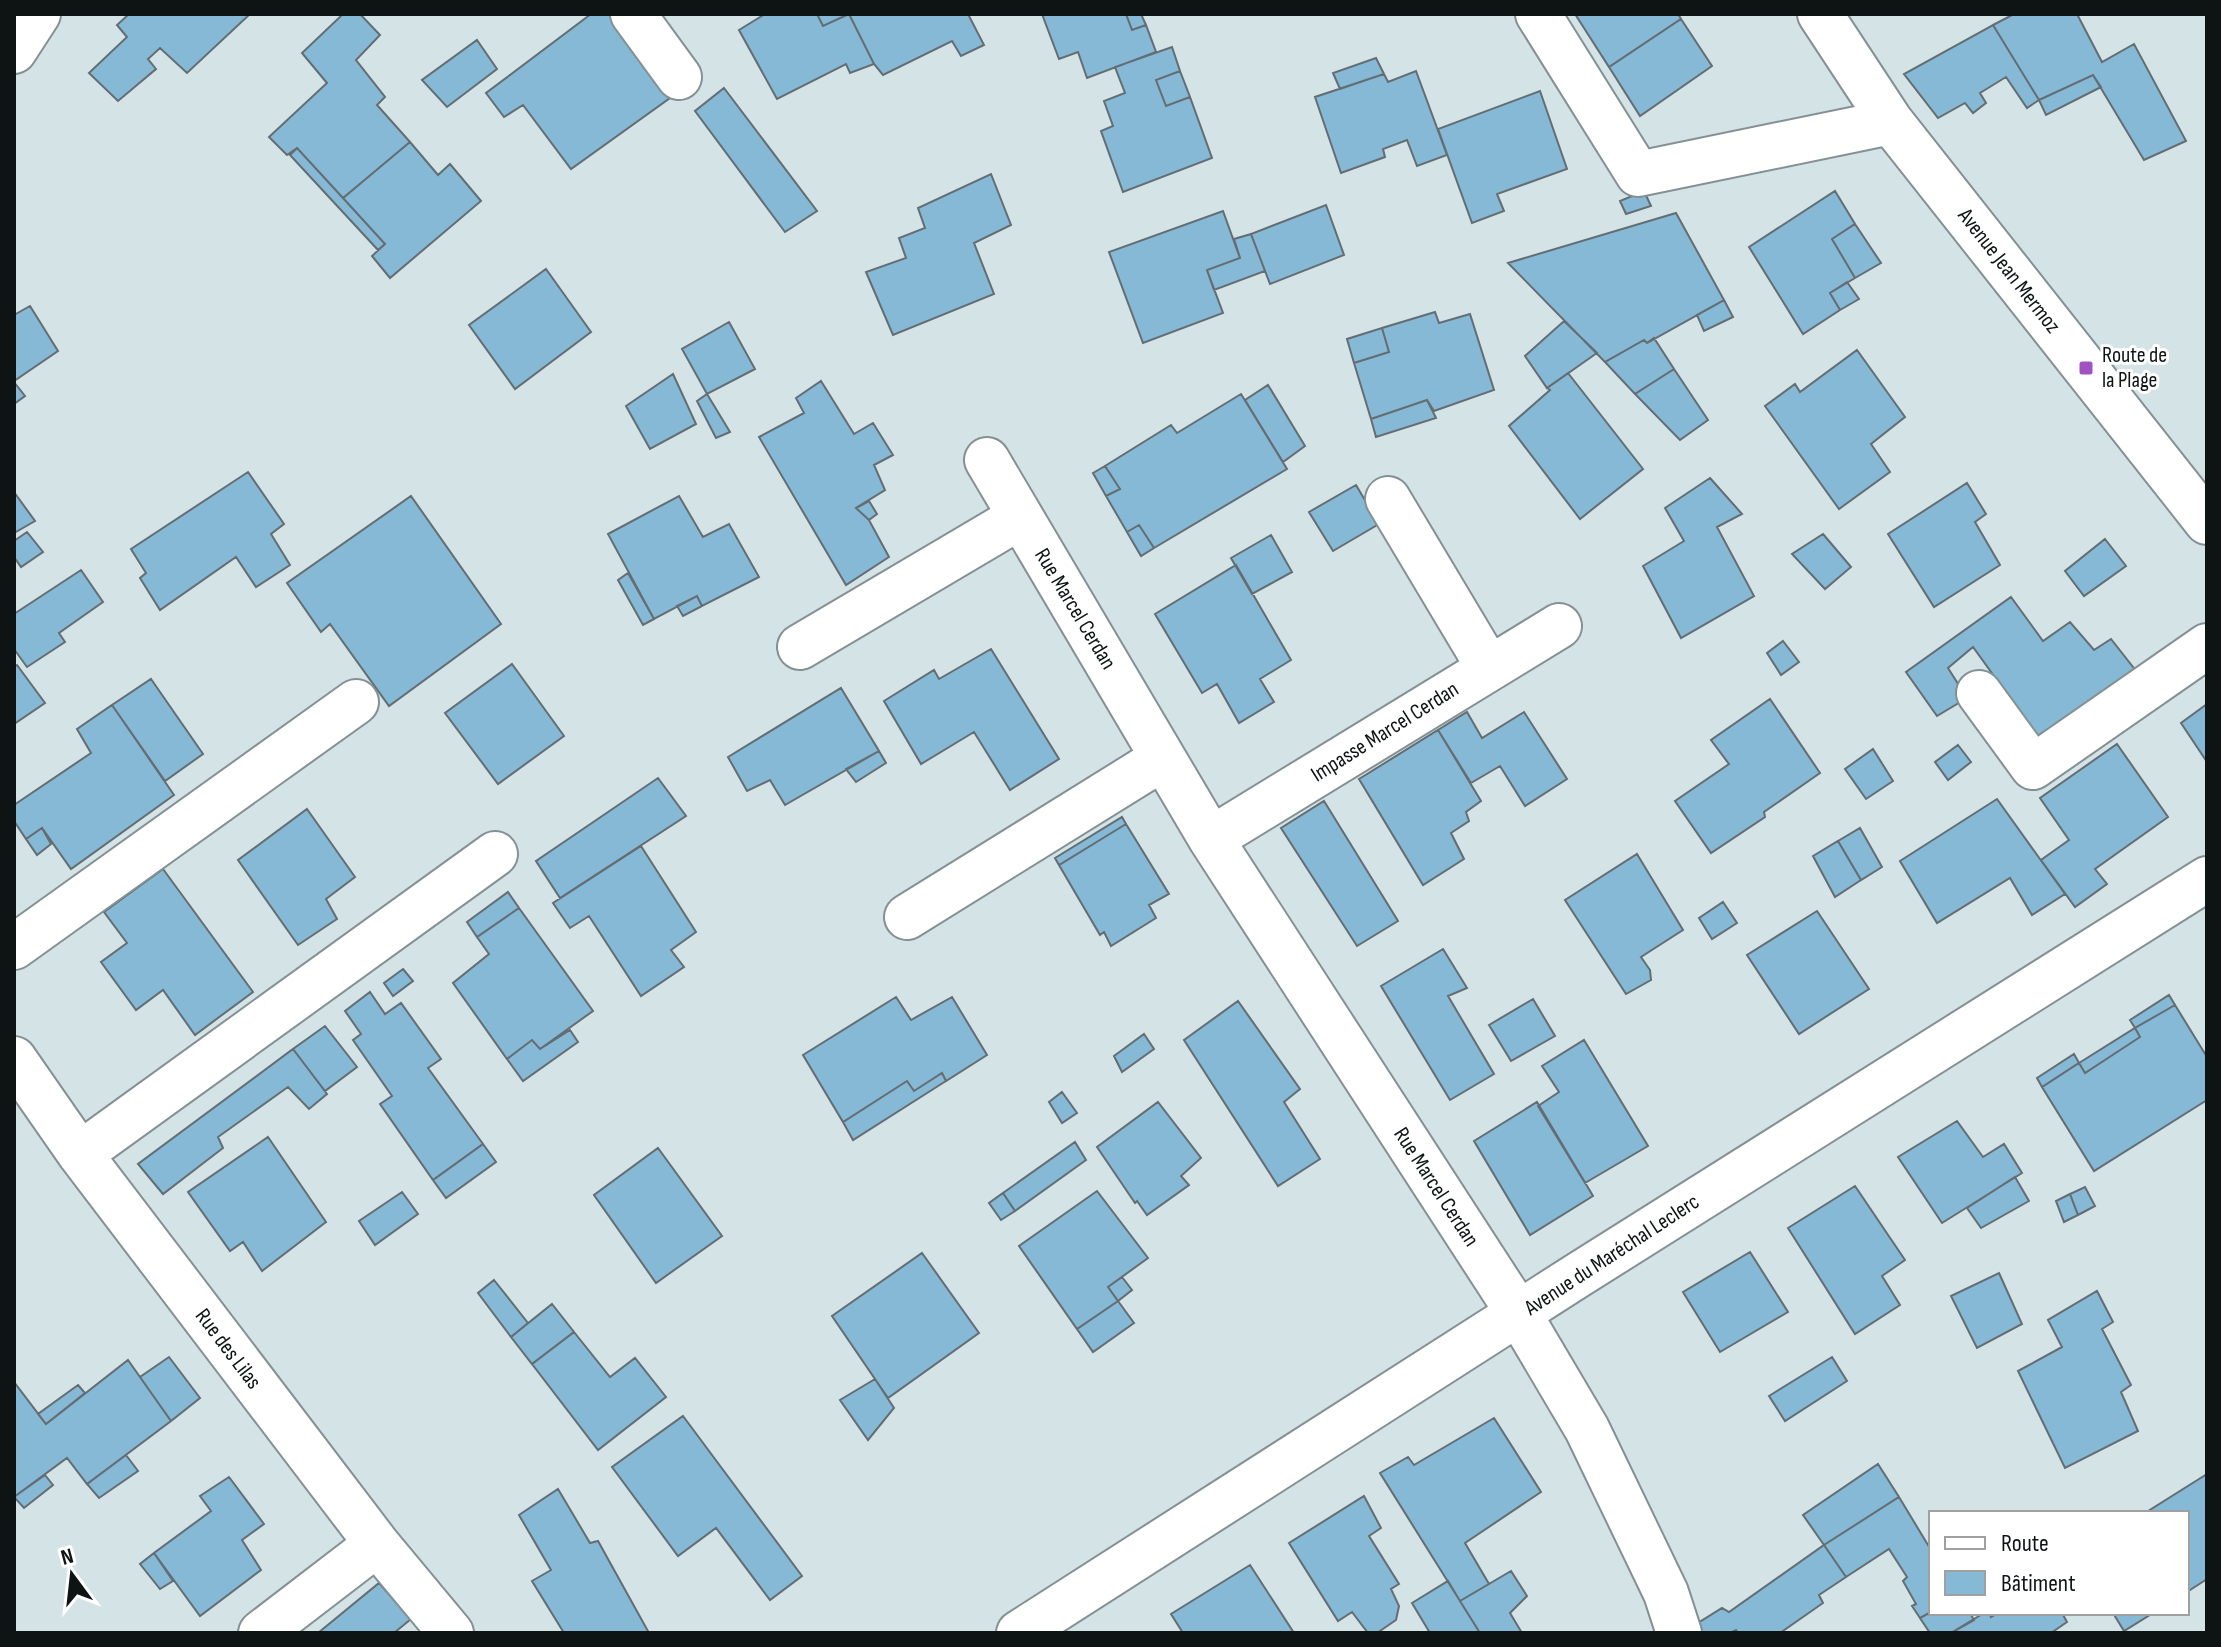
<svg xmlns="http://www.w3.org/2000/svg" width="2221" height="1647" font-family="'Sofia Sans Condensed',sans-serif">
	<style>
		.building { fill: #85b9d5; stroke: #636d73; stroke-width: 2 }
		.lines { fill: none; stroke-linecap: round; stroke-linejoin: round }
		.minor-casing { stroke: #849194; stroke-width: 48 }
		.minor { stroke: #fff; stroke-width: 44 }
		.poi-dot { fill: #a251c1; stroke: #fff; stroke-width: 3 }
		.labels { text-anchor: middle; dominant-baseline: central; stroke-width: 6; stroke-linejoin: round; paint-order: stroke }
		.street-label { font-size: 22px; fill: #0e1314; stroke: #fff }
		.poi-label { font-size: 22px; fill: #0e1314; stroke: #fff; text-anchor: start }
	</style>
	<rect width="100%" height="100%" fill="#d4e3e6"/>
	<path class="building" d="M129 14H250L187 73 160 48 148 59 156 69 118 101 89 73 127 37 117 25Z
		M343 14H360L380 35 356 60 385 97 377 105 410 142 343 198 297 148 287 155 269 137 327 83 302 53Z
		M591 14H609L670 98 571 169 523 105 504 117 486 93Z
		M765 14H817L823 26 849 14 874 64 850 73 846 64 777 99 739 30Z
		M817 14H849L823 26Z
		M849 14H968L984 45 961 56 952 41 883 75 874 64Z
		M1042 14H1126L1132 30 1146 25 1156 52 1087 78 1078 52 1059 59Z
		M1126 14H1141L1146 25 1132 30Z
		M1575 14H1678L1681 19 1609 67Z
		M2014 14H2077L2102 62 2134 44 2186 141 2144 160 2093 75 2039 100 1993 25Z
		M1681 19 1712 66 1640 116 1609 67Z
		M1993 25 2039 100 2027 108 2006 77 1980 93 1986 103 1973 113 1965 103 1938 118 1904 74Z
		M477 40 497 69 447 107 422 80Z
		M1172 47 1180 71 1156 80 1166 106 1190 97 1212 158 1123 192 1101 131 1113 126 1104 101 1125 93 1115 67Z
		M1376 58 1384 74 1340 89 1333 73Z
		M1180 71 1190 97 1166 106 1156 80Z
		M1416 71 1447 155 1417 166 1407 140 1383 149 1385 157 1341 173 1315 97 1384 74 1388 82Z
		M2093 75 2101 87 2046 115 2039 100Z
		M724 88 817 211 785 232 695 111Z
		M1540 91 1567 169 1497 194 1504 211 1472 223 1438 129Z
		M410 142 438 175 450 164 481 201 390 278 372 256 385 244 343 198Z
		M297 148 343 198 385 244 378 250 290 155Z
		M991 174 1011 225 974 243 994 294 893 335 866 272 906 258 899 238 925 228 918 208Z
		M1644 191 1651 206 1626 214 1620 201Z
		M1835 191 1855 224 1832 239 1855 278 1830 293 1840 310 1803 334 1749 247Z
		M1326 205 1344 255 1270 284 1251 234Z
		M1223 211 1240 258 1207 270 1223 313 1143 343 1109 252Z
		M1676 213 1724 300 1647 343 1644 340 1605 362 1508 263Z
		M1855 224 1881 263 1855 278 1832 239Z
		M1251 234 1265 271 1214 290 1207 270 1240 258 1234 239Z
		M546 269 591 332 515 389 469 325Z
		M1847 282 1859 299 1840 310 1830 293Z
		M1724 300 1733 317 1704 331 1697 315Z
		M30 306 58 351 14 381V315Z
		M1435 312 1439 323 1470 314 1494 390 1434 411 1427 400 1371 419 1354 363 1389 352 1382 328Z
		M1564 321 1597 353 1547 388 1525 356Z
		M729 322 755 369 707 394 682 349Z
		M1382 328 1389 352 1354 363 1347 339Z
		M1654 338 1674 369 1635 394 1605 362 1644 340 1647 343Z
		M1857 350 1905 417 1871 444 1890 472 1839 509 1765 406 1795 384 1800 392Z
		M1674 369 1708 420 1680 440 1635 394Z
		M1568 373 1643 469 1580 519 1509 426 1550 390 1547 388Z
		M673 374 696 424 650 449 626 406Z
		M821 381 854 434 873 423 893 455 874 465 885 490 856 508 869 520 889 557 846 585 759 437 804 413 796 398Z
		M14 382 25 396 14 404Z
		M1268 385 1305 446 1283 462 1245 400Z
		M707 394 730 432 716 438 697 401Z
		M1241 394 1287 469 1154 548 1139 525 1127 532 1106 496 1120 489 1105 466 1171 425 1177 433Z
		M1427 400 1436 418 1376 437 1371 419Z
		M1105 466 1120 489 1106 496 1093 473Z
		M248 472 284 524 271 534 290 565 256 587 236 557 160 610 140 578 146 573 131 549Z
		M1710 478 1742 514 1717 527 1754 596 1681 638 1643 566 1684 541 1665 508Z
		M1967 483 1986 514 1975 522 2000 565 1934 607 1888 534Z
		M1356 485 1379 524 1333 551 1309 512Z
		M14 492 35 521 14 533Z
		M411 496 501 624 389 706 330 624 321 632 287 583Z
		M679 496 703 537 729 524 759 577 702 606 697 596 654 619 608 534Z
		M869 501 877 514 869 520 856 508Z
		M1139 525 1154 548 1141 556 1127 532Z
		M27 532 43 552 21 567 14 557V541Z
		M1823 534 1851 567 1825 589 1792 554Z
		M1271 535 1292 572 1252 594 1231 558Z
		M2105 539 2126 566 2084 596 2065 571Z
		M1236 565 1291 660 1260 679 1274 702 1239 723 1217 684 1202 693 1155 614Z
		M81 570 103 602 59 633 65 642 27 667 14 649V614Z
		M628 573 654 619 643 625 618 580Z
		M697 596 702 606 683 616 677 606Z
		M2011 597 2043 641 2070 622 2094 650 2111 639 2144 681 2045 752 2001 701 2009 697 1973 647 1948 668 1967 698 1937 716 1906 672Z
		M1783 641 1799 662 1781 675 1767 653Z
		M991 649 1059 759 1010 790 974 732 921 764 884 701 934 670 939 679Z
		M512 664 564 736 498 784 445 713Z
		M17 665 45 703 14 724V667Z
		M151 679 203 754 165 781 112 705Z
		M841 688 879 751 785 805 770 780 747 791 728 757Z
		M1770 699 1820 773 1764 812 1765 817 1711 853 1675 801 1729 764 1711 740Z
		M2207 704V762L2181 723Z
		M112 705 174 795 71 869 42 828 26 839 14 821V805L91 753 77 729Z
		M1467 712 1482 738 1524 712 1567 779 1525 806 1500 766 1471 783 1438 730Z
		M1438 730 1481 801 1466 812 1469 821 1451 833 1464 859 1423 885 1359 779Z
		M2117 744 2168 817 2095 869 2107 884 2075 907 2041 860 2069 840 2040 798Z
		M1958 745 1971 762 1948 780 1935 762Z
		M1873 749 1893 781 1866 799 1845 769Z
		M879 751 886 763 856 782 846 769Z
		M658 778 686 816 560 898 536 861Z
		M1997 799 2065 894 2032 915 2010 878 1937 923 1900 861Z
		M1324 801 1398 921 1357 946 1281 828Z
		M307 809 355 877 326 899 337 919 298 945 238 860Z
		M1122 817 1126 824 1059 865 1055 858Z
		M1126 824 1169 894 1149 905 1156 918 1111 946 1104 932 1100 935 1059 865Z
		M42 828 51 844 37 855 26 839Z
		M1860 828 1882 867 1861 880 1838 841Z
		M1838 841 1861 880 1835 897 1813 856Z
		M641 846 696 932 671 950 684 967 641 996 589 916 570 928 553 903Z
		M1637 854 1683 930 1641 957 1650 970 1651 980 1626 994 1565 900Z
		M163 869 253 992 195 1035 163 990 136 1010 101 962 127 943 104 912Z
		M508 892 519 908 477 937 467 922Z
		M1723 902 1737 923 1712 939 1699 918Z
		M519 908 593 1011 540 1049 532 1040 507 1059 453 983 489 954 477 937Z
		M1817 911 1869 989 1799 1034 1747 955Z
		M1443 949 1467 988 1448 996 1494 1074 1450 1100 1381 986Z
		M403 969 413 981 393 996 384 983Z
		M370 992 385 1014 401 1003 441 1059 428 1068 483 1144 433 1180 380 1104 392 1096 353 1040 361 1034 345 1011Z
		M2169 995 2175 1005 2135 1028 2130 1020Z
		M896 997 911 1020 952 997 987 1055 946 1081 942 1073 914 1091 907 1081 843 1122 803 1055Z
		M1533 999 1555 1036 1511 1061 1489 1025Z
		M1238 1001 1300 1089 1284 1102 1320 1159 1278 1186 1184 1040Z
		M2175 1005 2207 1057V1100L2094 1171 2042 1087 2079 1063 2085 1073 2140 1037 2135 1028Z
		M325 1026 357 1067 325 1091 293 1049Z
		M2135 1028 2140 1037 2085 1073 2079 1063Z
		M570 1030 578 1042 523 1081 507 1059 532 1040 540 1049Z
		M1144 1034 1154 1049 1122 1072 1114 1056Z
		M1584 1040 1648 1146 1585 1183 1538 1106 1559 1092 1542 1066Z
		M293 1049 327 1094 309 1109 288 1087 218 1137 223 1148 163 1194 138 1164Z
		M2074 1054 2079 1063 2042 1087 2037 1078Z
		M942 1073 946 1081 853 1140 843 1122 907 1081 914 1091Z
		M1062 1092 1077 1113 1062 1123 1049 1102Z
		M1158 1102 1201 1158 1181 1176 1189 1185 1147 1215 1137 1201 1135 1203 1097 1147Z
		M1537 1102 1593 1196 1530 1235 1474 1141Z
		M1957 1121 1983 1157 2004 1144 2022 1173 1942 1223 1898 1157Z
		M268 1137 326 1222 262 1271 243 1242 230 1251 188 1192Z
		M1075 1142 1086 1160 1015 1211 1003 1193Z
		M483 1144 496 1162 446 1198 433 1180Z
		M658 1148 722 1236 656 1283 594 1195Z
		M2015 1177 2029 1201 1981 1228 1967 1208Z
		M1855 1186 1905 1260 1882 1276 1900 1305 1855 1334 1788 1228Z
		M2085 1187 2095 1206 2078 1215 2070 1194Z
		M1097 1191 1148 1258 1108 1287 1118 1301 1077 1329 1019 1246Z
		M402 1192 418 1214 375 1245 359 1221Z
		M1003 1193 1015 1211 1001 1220 989 1203Z
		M2070 1194 2078 1215 2064 1222 2056 1201Z
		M1750 1252 1788 1312 1720 1352 1683 1292Z
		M922 1253 979 1333 888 1398 832 1316Z
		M1999 1273 2022 1324 1977 1348 1951 1296Z
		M1122 1277 1132 1290 1118 1301 1108 1287Z
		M494 1280 528 1323 511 1337 478 1293Z
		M2097 1291 2113 1322 2102 1329 2131 1385 2121 1392 2138 1431 2065 1468 2018 1371 2062 1347 2048 1320Z
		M1118 1301 1134 1323 1093 1352 1077 1329Z
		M552 1304 574 1332 532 1364 511 1337Z
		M574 1332 610 1377 635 1358 666 1397 598 1450 532 1364Z
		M169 1357 200 1398 171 1421 140 1377Z
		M1832 1357 1847 1381 1785 1421 1769 1396Z
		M128 1360 171 1421 87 1484 67 1458 14 1497V1382L46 1424Z
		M875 1379 894 1408 868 1440 840 1400Z
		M78 1385 85 1393 46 1424 38 1414Z
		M683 1416 802 1576 770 1600 716 1528 678 1556 612 1467Z
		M1494 1418 1541 1492 1465 1543 1489 1584 1460 1601 1380 1473 1408 1457 1414 1465Z
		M126 1455 138 1471 99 1498 87 1484Z
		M1878 1464 1899 1497 1824 1545 1803 1515Z
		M2207 1474V1579L2187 1592V1513H2145Z
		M45 1475 53 1485 24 1508 14 1497Z
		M229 1477 264 1524 242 1540 261 1570 200 1616 154 1553 211 1511 200 1496Z
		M558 1489 590 1543 598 1541 649 1633H564L532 1581 551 1570 519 1515Z
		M1364 1496 1381 1528 1369 1536 1399 1584 1391 1589 1399 1606 1396 1620 1377 1633H1368L1352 1612 1338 1621 1289 1543Z
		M1899 1497 1931 1550V1612L1920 1618 1912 1606 1916 1604 1903 1581 1907 1577 1889 1549 1846 1577 1824 1545Z
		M1824 1545 1846 1577 1819 1595 1823 1603 1780 1633H1738L1736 1630 1730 1633H1702L1698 1623 1722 1608 1729 1612Z
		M154 1553 173 1581 160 1589 140 1564Z
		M1250 1565 1294 1633H1183L1171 1614Z
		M1511 1571 1527 1596 1510 1613 1522 1633H1480L1460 1601Z
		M1448 1581 1460 1601 1480 1633H1430L1412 1603Z
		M379 1583 411 1619 394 1633H318Z
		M1931 1612 1970 1613 1974 1620 1951 1633H1930L1920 1618Z
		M1984 1613H1989L1991 1617 1998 1613H2062L2067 1622 2051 1633H1951Z
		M2113 1613H2153L2124 1631Z"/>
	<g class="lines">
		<defs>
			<path id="minor" d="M633 14 679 77
				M1538 14 1638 174 1891 122
				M1820 14 1891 122 2207 522
				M14 51 38 14
				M987 460 1211 839 1519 1314 1587 1429 1666 1593 1679 1633
				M1388 499 1489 668
				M800 647 1020 517
				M1979 693 2033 767 2207 646
				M1211 839 1559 626
				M907 917 1163 758
				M14 947 356 702
				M14 1059 80 1154 377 1544 451 1633
				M80 1154 495 854
				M261 1633 377 1544
				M1019 1633 1575 1277 2207 879"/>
		</defs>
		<use href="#minor" class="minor-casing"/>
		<use href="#minor" class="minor"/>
	</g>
	<rect class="poi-dot" x="2078" y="360" width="16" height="16" rx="4"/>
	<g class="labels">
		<g class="street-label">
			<text transform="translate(2009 271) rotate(52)">Avenue Jean Mermoz</text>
			<text transform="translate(1075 609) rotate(59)">Rue Marcel Cerdan</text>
			<text transform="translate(1385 732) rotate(-32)">Impasse Marcel Cerdan</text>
			<text transform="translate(1436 1187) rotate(57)">Rue Marcel Cerdan</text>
			<text transform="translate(1612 1255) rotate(-33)">Avenue du Maréchal Leclerc</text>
			<text transform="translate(228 1349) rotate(53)">Rue des Lilas</text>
		</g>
		<g class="poi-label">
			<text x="2102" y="355">Route de<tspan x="2102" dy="25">la Plage</tspan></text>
		</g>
	</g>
	<rect width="2221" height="1647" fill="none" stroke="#0e1314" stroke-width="32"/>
	<rect x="1929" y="1511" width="260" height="104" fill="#ffffff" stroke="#9fa1a1" stroke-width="2"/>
	<rect x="1945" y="1537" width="40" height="12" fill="#ffffff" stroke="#9fa1a1" stroke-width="2"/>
	<text x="2001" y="1551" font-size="24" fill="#0e1314">Route</text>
	<rect x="1945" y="1571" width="40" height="24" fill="#85b9d5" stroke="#9fa1a1" stroke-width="2"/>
	<text x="2001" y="1591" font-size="24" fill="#0e1314">Bâtiment</text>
	<g transform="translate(72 1575) rotate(345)" stroke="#ffffff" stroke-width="6" paint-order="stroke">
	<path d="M0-6L14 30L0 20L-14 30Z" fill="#0e1314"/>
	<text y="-12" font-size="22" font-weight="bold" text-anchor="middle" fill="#0e1314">N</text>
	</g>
</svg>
